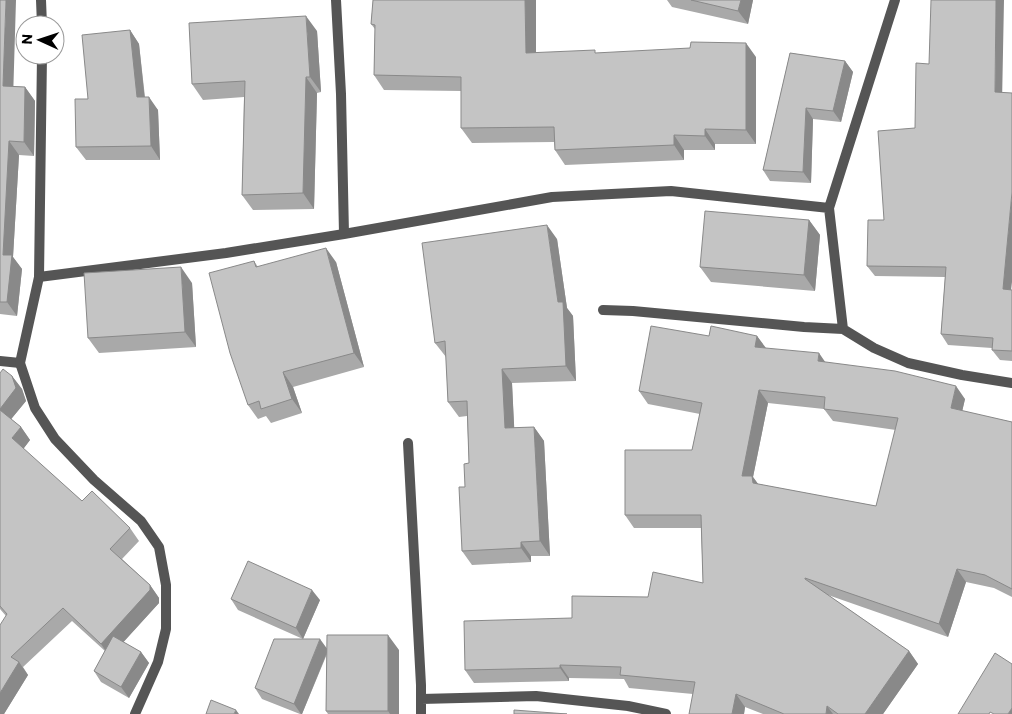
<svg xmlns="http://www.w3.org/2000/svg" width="1012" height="714" font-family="Commissioner,sans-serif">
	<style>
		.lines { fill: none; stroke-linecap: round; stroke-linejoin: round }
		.minor { stroke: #555; stroke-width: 10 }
		.tertiary { stroke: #555; stroke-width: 10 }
		.wall { fill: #a9a9a9; fill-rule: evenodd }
		.shaded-wall { fill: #898989 }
		.building { fill: #c4c4c4; stroke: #898989; fill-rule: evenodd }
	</style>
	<rect width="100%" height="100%" fill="#fff"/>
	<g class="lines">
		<path class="minor" d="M336 0 341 94 344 234
			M829 208 843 329
			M39 277 226 253 344 234 552 197 671 191 829 208 895 0
			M603 310 633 311 804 327 843 329 874 348 908 363 962 375 1012 383
			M0 361 20 363
			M408 443 421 685V714
			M421 699 536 696 628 706 666 714"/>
		<path class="tertiary" d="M41 0 42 25
			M42 55 39 277 20 363 35 408 55 439 94 480 141 521 159 547 166 585V629L158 662 135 714"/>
	</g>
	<path class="wall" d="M0 0 13 86 25 87 35 101 34 156 19 155 13 257 22 269 17 316 0 314Z
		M373 0H536V53H597L756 57V144H715V150H684V160L565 165 555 150 554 142 472 143 461 128V91L384 90 374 75 375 29 371 24Z
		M667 0H753L748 24 672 7Z
		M130 30 139 44 145 97 158 110 160 160H86L76 147 88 99Z
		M317 31 321 92 317 93 314 209 253 210 242 195 244 97 203 100 192 84Z
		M790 53 845 61 853 72 841 122 813 119 811 183 770 181 763 170Z
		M929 64 1002 92 1011 290H1012V361L1000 360 992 350V348L948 345 941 334 945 277 875 276 867 266 884 220 915 128Z
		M809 220 820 235 815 291 711 282 700 267Z
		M557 239 567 308 573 316 576 381 512 383 514 428 534 427 544 441 550 556H531V562L472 565 462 551 465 487 469 463 467 416 459 417 448 402 446 357 435 343Z
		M254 261 258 267 336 262 364 367 293 387 302 413 271 423 266 416 258 419 248 405Z
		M192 283 196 347 99 353 88 338Z
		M709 336H757L765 348 825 362 965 399 962 411 1012 422V597L994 588 966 582 948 637 828 595 909 651 918 664 883 714H763L745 707 744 714H689L693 694 629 688 624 679 569 678V681L474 683 465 670 572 618 648 597 703 583 701 528H634L625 515 692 450 700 414 648 404 639 391ZM768 403 824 409 833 421 896 430 876 506 758 484 753 477Z
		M0 373 12 376 22 389 26 401 11 419 21 427 30 440 23 449 82 501 130 528 139 541 122 559 150 585 159 598V603L123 642 141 652 149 663 129 698 101 682 94 671 105 651 72 621 23 667 28 675 4 714 6 616 0 609Z
		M231 599 320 600 303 639 238 610Z
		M327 648 399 650V714H328L326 711 327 654 302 714H300L262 699 255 688Z"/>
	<path class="shaded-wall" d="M6 0H16L13 100 3 86Z
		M525 0H536V68L526 53Z
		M741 0H753L748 24 738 11Z
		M996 0H1004L1002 103 995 92Z
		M306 16 317 31 321 92 310 77Z
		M130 30 139 44 146 111 137 97Z
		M746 43 756 57V144L746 130Z
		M845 61 853 72 841 122 833 111Z
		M306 77 317 93 314 209 303 193Z
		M25 87 35 101 34 156 24 142Z
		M149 97 158 110 160 160 151 146Z
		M806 108 813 119 811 183 803 172Z
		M705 129 715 144V150L705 136Z
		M674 135 684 150V160L674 145Z
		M9 141 19 155 13 257 22 269 17 316 7 302 3 255Z
		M1012 192V282L1010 300 1003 289Z
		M809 220 820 235 815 291 804 275Z
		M547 225 557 239 567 308 573 316 576 381 566 366 558 302Z
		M326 248 336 262 364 367 354 353Z
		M181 267 192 283 196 347 185 332Z
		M757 336 766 348 755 347Z
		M819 353 828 366 818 361Z
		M502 369 512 383 515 443 505 428Z
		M283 372 293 387 302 413 292 399Z
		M12 376 22 389 26 401 8 423 0 411V409Z
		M956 386 965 399 960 421 951 408Z
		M759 390 768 403 753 477 761 488 742 476Z
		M21 427 30 440 21 452 12 438Z
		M534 427 544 441 550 556 540 541Z
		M521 542 531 556V562L521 548Z
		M957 569 966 582 948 637 939 624Z
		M150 585 159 598V603L110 657 101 644Z
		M312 590 320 600 303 639 296 628Z
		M388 635 399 650V714H390L388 711Z
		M320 639 328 650 302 714H301L294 704Z
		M909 651 918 664 883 714H865Z
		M141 652 149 663 129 698 121 687Z
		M19 662 28 675 4 714H0V693Z
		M560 665 569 678V681L560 668Z
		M736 694 745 707 744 714H732Z
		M827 706 833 714H826Z
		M1012 708V714H1008Z
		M236 710 239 714H234Z"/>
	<path class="building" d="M0 0H6L3 86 25 87 24 142 9 141 3 255H12L7 302H0Z
		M373 0H525L526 53 595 50V53L690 48 691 42 746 43V130L705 129V136L674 135V145L555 150 554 127 461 128V77L374 75 375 25 371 24Z
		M691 0H741L738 11Z
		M931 0H996L995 92 1012 93V192L1003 289 1012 290V351L992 350 993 338 941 334 946 267 867 266 868 220H884L878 131 915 128 916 63 929 64Z
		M306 16 310 77H306L303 193 242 195 245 81 192 84 189 23Z
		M130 30 137 97H149L151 146 76 147 75 99H88L82 35Z
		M790 53 845 61 833 111 806 108 803 172 763 170Z
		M705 211 809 220 804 275 700 267Z
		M547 225 558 302H563L566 366 502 369 505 428 534 427 540 541 521 542V548L462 551 459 487H465L464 464 469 463 467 401 448 402 445 341 435 343 422 243Z
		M326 248 354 353 283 372 292 399 261 409 259 401 248 405 230 353 209 273 254 261 256 267Z
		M181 267 185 332 88 338 84 273Z
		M651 326 709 336 711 326 757 336 755 347 819 353 818 361 895 371 956 386 951 408 1012 422V589L985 575 957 569 939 624 805 578V579L909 651 865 714H838L827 706 826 714H784L736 694 732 714H689L695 682 620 675 621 667 560 665V668L465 670 464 621 572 618V596L648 597 653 572 703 583 701 515H625V450H692L702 403 639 391ZM759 390 825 397 824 409 898 418 876 506 753 483 752 476H742Z
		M3 369 12 376 16 388 0 409V373Z
		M0 410 21 427 12 438 82 501 92 491 130 528 110 549 150 585V590L101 644 63 608 11 657 19 662 0 693V625L7 614 0 606Z
		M248 561 312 590 296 628 231 599Z
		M327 635H388V711H326Z
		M113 636 141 652 121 687 94 671Z
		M274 639H320L294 704 255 688Z
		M995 653 1012 664V708L1008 714H994L990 712 989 714H958Z
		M211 700 236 710 234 714H206Z
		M514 710 567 714H514Z"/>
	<g transform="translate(40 40) rotate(273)"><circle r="24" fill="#ffffff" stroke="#999999"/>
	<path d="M0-4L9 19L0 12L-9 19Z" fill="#000000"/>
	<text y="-8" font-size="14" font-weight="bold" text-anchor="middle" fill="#000000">N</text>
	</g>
</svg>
